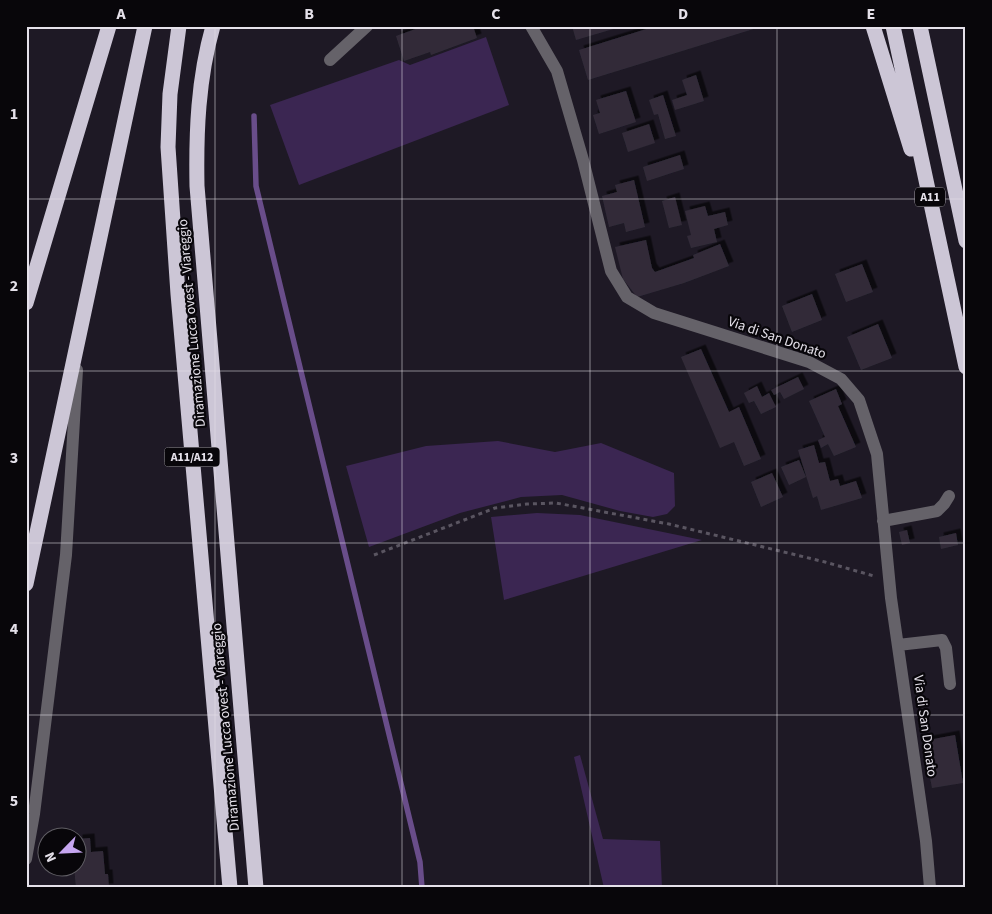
<svg xmlns="http://www.w3.org/2000/svg" width="992" height="914" font-family="'Source Sans 3',sans-serif">
	<style>
		.green { fill: #3b2652 }
		.lines { fill: none; stroke-linecap: round; stroke-linejoin: round }
		.stream { stroke: #694d8a; stroke-width: 5.5 }
		.building { fill: #312c39; filter: url(#shadow) }
		.path { stroke: #5a5561; stroke-width: 3; stroke-dasharray: 4 4; stroke-linecap: butt }
		.minor { stroke: #656269; stroke-width: 12 }
		.highway { stroke: #ccc6d6; stroke-width: 15 }
		.grid { fill: none; stroke: #e5e1ea; stroke-width: 1; stroke-opacity: 0.55 }
		.labels { text-anchor: middle; dominant-baseline: central; stroke-width: 4.5; stroke-linejoin: round; paint-order: stroke }
		.shield { fill: #08060a; stroke: #a39fa7; stroke-width: 1 }
		.shield-label { font-size: 12px; font-weight: bold; fill: #e5e1ea }
		.street-label { font-size: 14px; fill: #e5e1ea; stroke: #08060a }
		.neatline { fill: none; stroke: #e5e1ea; stroke-width: 2 }
		.grid-label { font-size: 16px; text-anchor: middle; font-weight: bold; fill: #e5e1ea }
	</style>
	<defs>
		<filter id="shadow"><feDropShadow dx="4.5" dy="-4.5" stdDeviation="0" flood-color="#0009"/></filter>
	</defs>
	<rect width="100%" height="100%" fill="#1e1925"/>
	<path class="green" d="M486 37 509 105 299 185 270 105 399 60 410 65Z
		M498 441 555 452 601 443 674 473 675 506 667 514 653 517 620 511 562 495 521 497 460 513 369 547 346 466 426 446Z
		M537 513 580 515 702 540 504 600 491 517Z
		M580 755 603 839 660 841 662 888H604L574 757Z"/>
	<g class="lines">
		<path class="stream" d="M254 116 256 186 420 862 422 888"/>
	</g>
	<path class="building" d="M424 26H473L477 38 431 55 430 52 404 61 396 36Z
		M572 26H620V27L576 40Z
		M656 26H760V27L588 80 579 50Z
		M696 75 704 101 675 110 672 100 687 95 682 80Z
		M626 91 636 122 599 134 593 115 600 113 596 100Z
		M663 95 676 136 665 139 658 114 654 115 649 100Z
		M649 124 655 143 628 152 622 133Z
		M680 155 684 169 647 181 643 167Z
		M634 180 645 227 626 232 624 223 609 227 602 196 617 192 615 185Z
		M675 197 682 225 669 228 662 201Z
		M705 206 708 216 725 212 728 225 714 229 717 242 691 248 687 236 691 235 685 211Z
		M646 240 652 268 655 272 694 258 693 255 720 244 729 266 684 283 637 297 623 279 615 247Z
		M862 264 873 292 846 302 835 274Z
		M812 294 822 320 792 332 782 306Z
		M878 324 892 358 861 370 847 337Z
		M701 349 729 412 739 407 761 459 744 466 734 442 720 448 681 357Z
		M798 377 804 389 784 399 780 392 774 395 771 390Z
		M757 386 762 397 769 393 776 407 761 414 754 401 749 403 744 393Z
		M836 389 842 404 838 406 856 447 834 456 828 444 821 448 818 440 825 437 809 401Z
		M814 445 819 463 825 462 830 481 838 479 840 486 856 481 862 498 821 510 817 496 813 498 798 450Z
		M799 460 806 477 789 485 781 467Z
		M772 473 783 497 761 507 751 482Z
		M907 530 910 543 902 545 899 532Z
		M956 533 958 545 941 549 939 537Z
		M955 735 963 783 932 788 923 741Z
		M90 838 91 852 103 851 105 874H108L109 888H76L74 866H78V839Z"/>
	<g class="lines">
		<path class="path" d="M374 555 495 508 527 504 556 503 669 524 825 562 874 576"/>
		<path class="minor" d="M531 26 557 71 583 160 611 271 627 297 654 313 809 362 841 379 859 400 877 454 891 598 926 841 930 888
			M330 60 367 26
			M883 521 937 511 944 504 949 496
			M898 645 942 640 946 648 950 684
			M26 859 34 814 66 555 77 370"/>
		<path class="highway" d="M179 26 170 94 168 147 178 294 230 888
			M213 26C198 79 196 132 197 186L256 888
			M873 26 911 149
			M893 26 966 367
			M920 26 966 241
			M26 303 109 26
			M26 584 145 26"/>
	</g>
	<path class="grid" d="M215 26V888M402 26V888M590 26V888M777 26V888M26 199H966M26 371H966M26 543H966M26 715H966"/>
	<g class="labels">
		<g class="shield">
			<rect x="915" y="187.5" width="30" height="19" rx="4"/>
			<rect x="164.5" y="447.5" width="55" height="19" rx="4"/>
		</g>
		<g class="shield-label">
			<text x="930" y="197">A11</text>
			<text x="192" y="457">A11/A12</text>
		</g>
		<g class="street-label">
			<text transform="translate(192 323) rotate(-95)">Diramazione Lucca ovest - Viareggio</text>
			<text transform="translate(777 338) rotate(19)">Via di San Donato</text>
			<text transform="translate(925 726) rotate(82)">Via di San Donato</text>
			<text transform="translate(226 727) rotate(-95)">Diramazione Lucca ovest - Viareggio</text>
		</g>
	</g>
	<rect width="992" height="914" fill="none" stroke="#08060a" stroke-width="55"/>
	<g transform="translate(62 852) rotate(246)"><circle r="24" fill="#08060a" stroke="#605e64"/>
	<path d="M0-4L9 19L0 12L-9 19Z" fill="#c6a6f0"/>
	<text y="-8" font-size="14" font-weight="bold" text-anchor="middle" fill="#e5e1ea">N</text>
	</g>
	<rect x="28" y="28" width="936" height="858" class="neatline"/>
	<g class="grid-label">
		<text x="121" y="19">A</text>
		<text x="309" y="19">B</text>
		<text x="496" y="19">C</text>
		<text x="683" y="19">D</text>
		<text x="871" y="19">E</text>
		<text x="14" y="119">1</text>
		<text x="14" y="291">2</text>
		<text x="14" y="463">3</text>
		<text x="14" y="634">4</text>
		<text x="14" y="806">5</text>
	</g>
</svg>
